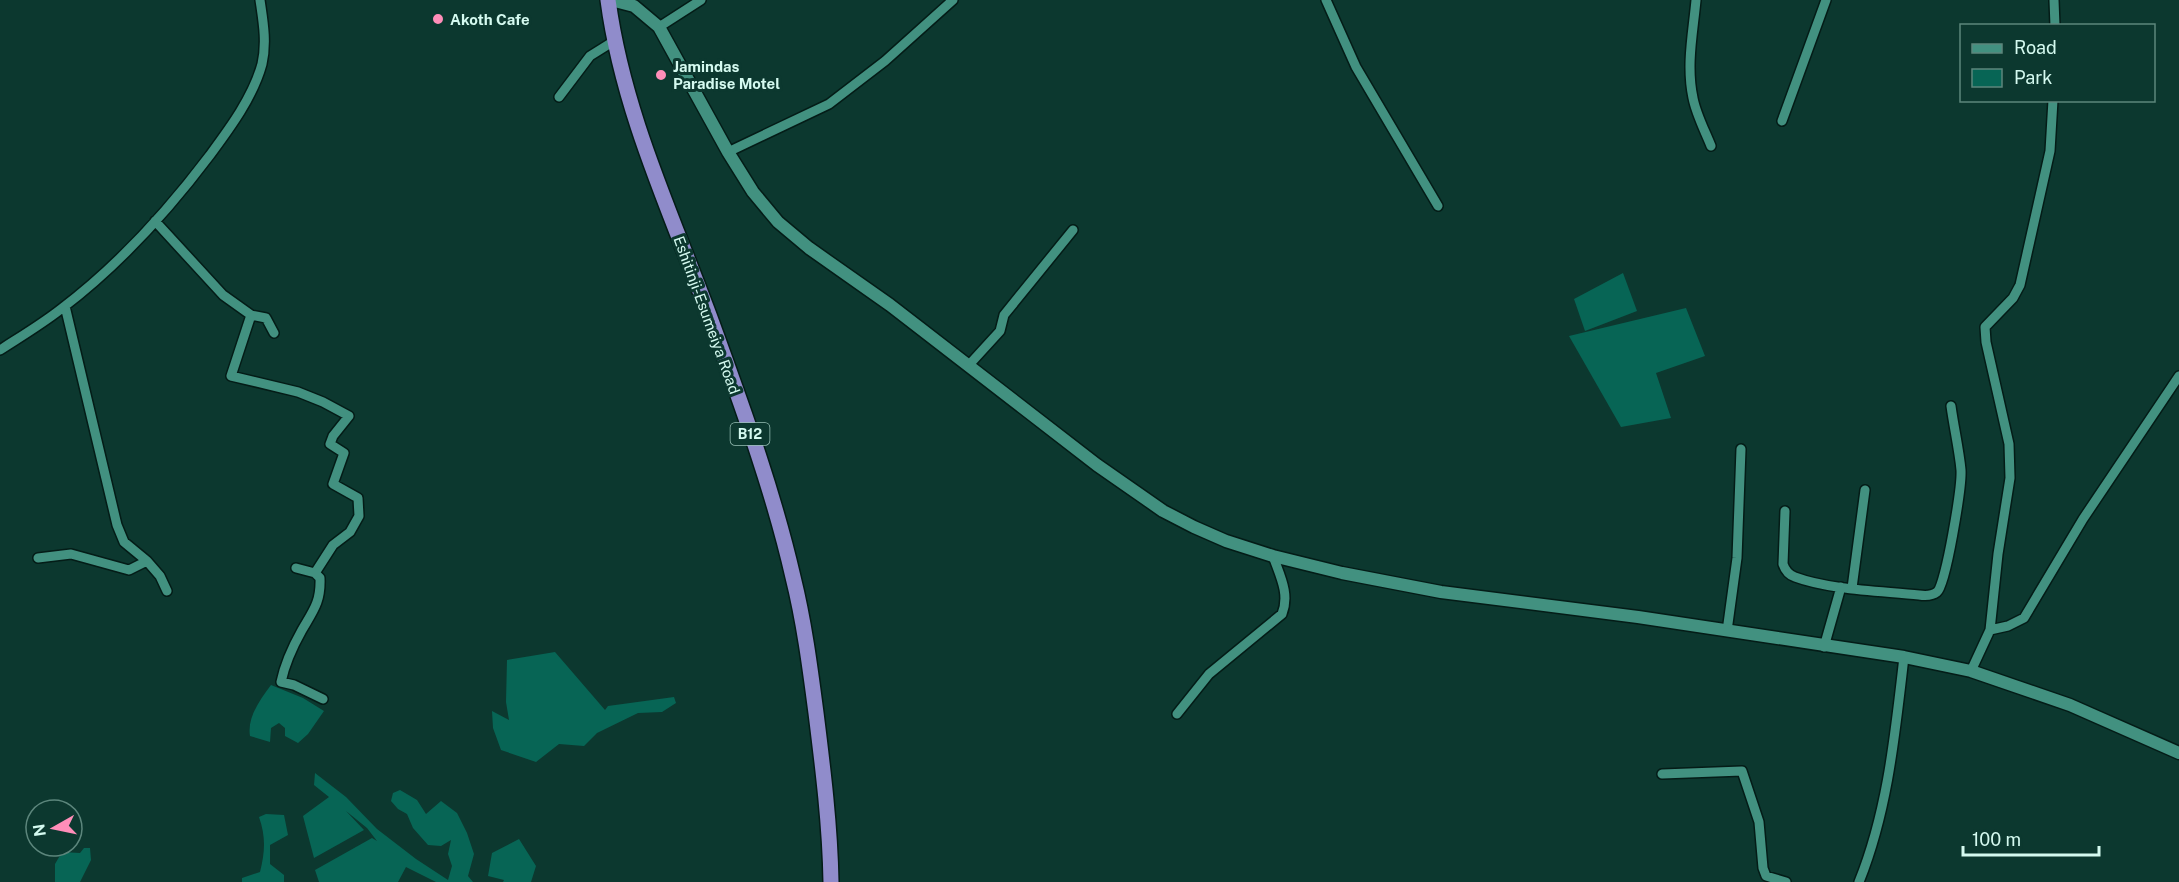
<svg xmlns="http://www.w3.org/2000/svg" width="2179" height="882" font-family="'Public Sans',sans-serif">
	<style>
		.green { fill: #076555 }
		.lines { fill: none; stroke-linecap: round; stroke-linejoin: round }
		.minor-casing { stroke: #041c17; stroke-width: 12 }
		.tertiary-casing { stroke: #041c17; stroke-width: 15 }
		.trunk-casing { stroke: #041c17; stroke-width: 18 }
		.minor { stroke: #429180; stroke-width: 9 }
		.tertiary { stroke: #429180; stroke-width: 12 }
		.trunk { stroke: #908ccb; stroke-width: 15 }
		.poi-dot { fill: #ff8eb9; stroke: #0c382f; stroke-width: 2 }
		.labels { text-anchor: middle; dominant-baseline: central; stroke-width: 6; stroke-linejoin: round; paint-order: stroke }
		.shield { fill: #0c382f; stroke: #99c0b6; stroke-width: 1.5 }
		.shield-label { font-size: 14px; font-weight: bold; fill: #d5faf0 }
		.poi-label { font-size: 15px; font-weight: bold; fill: #d5faf0; stroke: #0c382f; text-anchor: start }
		.street-label { font-size: 15px; fill: #d5faf0; stroke: #0c382f }
	</style>
	<rect width="100%" height="100%" fill="#0c382f"/>
	<path class="green" d="M1623 273 1637 311 1585 331 1574 299Z
		M1686 308 1705 356 1656 373 1671 418 1621 427 1569 336Z
		M555 652 605 710 608 706 674 697 676 703 662 712 638 713 597 733 584 746 559 744 536 762 501 750 493 728 492 711 509 720 506 702 507 660Z
		M271 685 303 698 324 711 308 734 298 743 285 736V728L279 723 271 728 270 742 250 736C247 717 260 700 271 685Z
		M315 773 346 797 377 829 416 859 448 880 452 866 448 854 451 840 441 846 428 845 413 828 407 814 398 809 391 801 393 793 400 790 417 800 426 814 441 801 457 813 467 833 474 854 468 876 473 882H436L406 867 398 882H319L315 870 372 838 377 841 367 828 346 811 364 830 314 858 303 816 329 797 314 785Z
		M266 814 284 815 288 835 270 845V864L284 875V882H242V878L260 872C265 852 266 837 259 817Z
		M519 839 536 866 531 882H503L504 880 488 876 492 853Z
		M84 848H90L91 860 80 882H55V864L62 852 80 853Z"/>
	<g class="lines">
		<defs>
			<path id="minor" d="M1326 0 1356 67 1438 206
				M1696 0C1693 33 1686 65 1693 98 1696 114 1705 131 1711 146
				M2054 0 2055 26
				M659 27 701 0
				M559 97 590 56 614 41
				M1782 121 1826 0
				M728 152 829 104 885 61 953 0
				M155 221 223 295 251 315 266 318 274 333
				M65 306 117 525 124 542 147 561 160 576 167 591
				M251 315 231 376 298 392 323 402 349 416 333 436 330 444 344 453 333 484 358 498 359 516 350 532 333 545 315 573
				M0 350C20 337 42 324 61 309 118 266 167 212 210 155 230 128 253 97 262 64 267 42 263 21 260 0
				M968 366 1000 331 1004 315 1073 230
				M1785 511 1783 564C1785 570 1789 575 1795 577 1830 590 1882 591 1919 595 1926 596 1932 596 1937 592 1946 585 1962 486 1961 470 1959 449 1954 428 1951 406
				M38 558 71 554 129 570 147 561
				M296 568 315 573 320 578C321 602 313 611 302 630 293 646 285 663 281 682L294 685 323 699
				M1852 588 1865 490
				M1990 630 2008 626 2024 618 2083 519 2179 376
				M1727 631 1737 558 1741 449
				M1824 647 1841 587
				M1971 671 1990 630 1998 554 2010 478 2009 444 1986 342 1985 327 2013 298 2020 285 2050 151 2053 100
				M1177 714 1209 674 1282 614C1290 594 1280 576 1273 556
				M1662 774 1742 771 1759 822 1763 868 1766 876 1786 882
				M1859 882C1888 810 1895 734 1904 657"/>
			<path id="tertiary" d="M611 0 634 6 659 27 728 152 753 192 778 222 809 248 890 305 1097 465 1163 511 1194 527 1226 541 1273 556 1342 573 1441 592 1638 617 1904 657 1971 671 2070 705 2179 753"/>
			<path id="trunk" d="M608 0C623 113 673 217 712 323 742 406 773 490 793 577 804 621 810 667 816 713 823 769 830 825 831 882"/>
		</defs>
		<use href="#minor" class="minor-casing"/>
		<use href="#tertiary" class="tertiary-casing"/>
		<use href="#trunk" class="trunk-casing"/>
		<use href="#minor" class="minor"/>
		<use href="#tertiary" class="tertiary"/>
		<use href="#trunk" class="trunk"/>
	</g>
	<g class="poi-dot">
		<circle cx="438" cy="19" r="6"/>
		<circle cx="661" cy="75" r="6"/>
	</g>
	<g class="labels">
		<rect class="shield" x="730.5" y="423" width="39" height="22" rx="4.5"/>
		<g class="shield-label">
			<text x="750" y="434">B12</text>
		</g>
		<g class="poi-label">
			<text x="450" y="19">Akoth Cafe</text>
			<text x="673" y="66">Jamindas<tspan x="673" dy="17">Paradise Motel</tspan></text>
		</g>
		<g class="street-label">
			<text transform="translate(707 315) rotate(70)">Eshitinji-Esumeiya Road</text>
		</g>
	</g>
	<rect x="1960" y="24" width="195" height="78" fill="#0c382f" stroke="#5c867c" stroke-width="1.5"/>
	<rect x="1972" y="44" width="30" height="9" fill="#429180" stroke="#5c867c" stroke-width="1.5"/>
	<text x="2014" y="54" font-size="18" fill="#d5faf0">Road</text>
	<rect x="1972" y="69" width="30" height="18" fill="#076555" stroke="#5c867c" stroke-width="1.5"/>
	<text x="2014" y="84" font-size="18" fill="#d5faf0">Park</text>
	<g transform="translate(54 828) rotate(261)"><circle r="28" fill="#0c382f" stroke="#5c867c" stroke-width="1.5"/>
	<path d="M0-4.5L10 22L0 15L-10 22Z" fill="#ff8eb9"/>
	<text y="-9" font-size="16" font-weight="bold" text-anchor="middle" fill="#d5faf0">N</text>
	</g>
	<path d="M1963 846v9h136v-9" fill="none" stroke="#d5faf0" stroke-width="3"/>
	<text x="1972" y="846" font-size="18" fill="#d5faf0" stroke="#0c382f" stroke-width="4.5" paint-order="stroke">100 m</text>
</svg>
